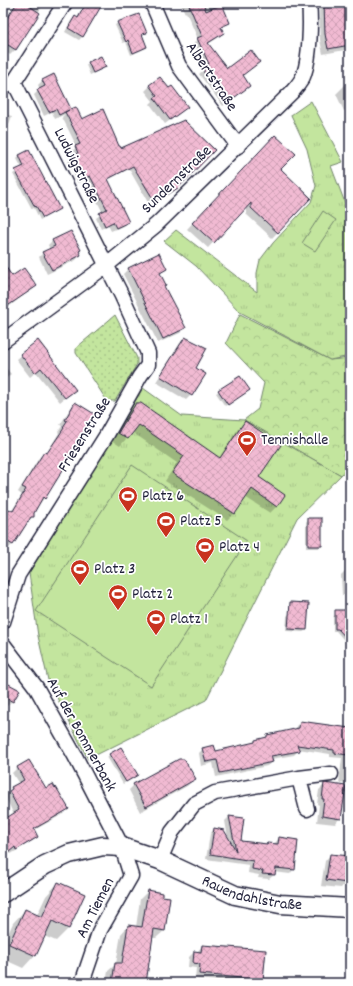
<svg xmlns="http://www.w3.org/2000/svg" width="353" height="986" font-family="Dekko,sans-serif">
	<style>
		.grass { fill: url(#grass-dots); stroke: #72846c }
		.forest { fill: url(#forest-crowns); stroke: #72846c }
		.park { fill: url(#park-tufts); stroke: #72846c }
		.pitch { fill: #c3e59e; stroke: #72846c }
		.shadow { fill: #0003 }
		.building { fill: url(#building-cross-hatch); stroke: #22223b }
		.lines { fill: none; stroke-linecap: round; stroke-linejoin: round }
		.minor-casing { stroke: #22223b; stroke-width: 17 }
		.tertiary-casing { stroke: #22223b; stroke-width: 21 }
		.minor { stroke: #fff; stroke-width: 14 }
		.tertiary { stroke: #fff; stroke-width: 18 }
		.labels { text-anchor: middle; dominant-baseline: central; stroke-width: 3.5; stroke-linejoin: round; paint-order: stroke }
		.street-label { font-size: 16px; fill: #22223b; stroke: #fff }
		.poi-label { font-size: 16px; fill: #22223b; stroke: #fff; text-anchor: start }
	</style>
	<defs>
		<pattern id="grass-dots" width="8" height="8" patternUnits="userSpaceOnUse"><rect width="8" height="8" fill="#c3e59e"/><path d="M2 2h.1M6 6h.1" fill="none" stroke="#a7c489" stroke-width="1.8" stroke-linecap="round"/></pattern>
		<pattern id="forest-crowns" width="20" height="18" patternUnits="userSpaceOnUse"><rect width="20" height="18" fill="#c3e59e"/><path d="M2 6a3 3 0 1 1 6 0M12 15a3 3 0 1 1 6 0" fill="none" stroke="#a7c489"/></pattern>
		<pattern id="park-tufts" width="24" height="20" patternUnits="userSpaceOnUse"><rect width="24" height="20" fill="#c3e59e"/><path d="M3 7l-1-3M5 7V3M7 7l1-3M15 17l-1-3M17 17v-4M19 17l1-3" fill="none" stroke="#a7c489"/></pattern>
		<pattern id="building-cross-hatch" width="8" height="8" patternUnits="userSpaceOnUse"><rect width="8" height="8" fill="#f1bad2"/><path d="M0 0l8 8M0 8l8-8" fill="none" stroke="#cea0b5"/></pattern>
	</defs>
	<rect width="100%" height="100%" fill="#fff"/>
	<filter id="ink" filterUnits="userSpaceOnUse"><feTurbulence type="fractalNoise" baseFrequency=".025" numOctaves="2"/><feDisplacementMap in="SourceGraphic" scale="8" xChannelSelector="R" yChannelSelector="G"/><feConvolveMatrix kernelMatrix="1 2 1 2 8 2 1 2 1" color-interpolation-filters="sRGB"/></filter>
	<g filter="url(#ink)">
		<path class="grass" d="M115 315 137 358V364L115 401H107L76 353V348Z"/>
		<path class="forest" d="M240 314 330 360 350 358V466L341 475 244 420 258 409 264 383 226 343Z"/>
		<path class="park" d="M311 101 343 162 331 166 350 216V356L330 360 240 312 196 266 164 241 176 230 257 292V273L260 260 273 243 311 202 316 186 307 149 291 115Z
			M143 388 182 416 244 420 341 475 297 518 206 700 88 759 48 680 38 636 29 573Z"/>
		<path class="pitch" d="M323 211 336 220 315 251 302 243Z
			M132 465 247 541 151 686 36 611Z"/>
		<path class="shadow" d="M16 3H44L15 50 10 55 3 50V45L13 29 3 23Z
			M86 3H102L83 36 79 40 65 32 71 21 75 17 77 18Z
			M180 3H210L213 9 228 23 221 28 223 33 219 37 208 44 227 70 259 62 242 76 245 89 223 106 199 74 206 68 194 43 198 39 186 12 185 13Z
			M319 3H350V49L323 54 320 40Z
			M118 23 145 32 142 35 146 46 144 49 131 55 126 42 123 43 115 25Z
			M89 63 105 67 102 69 90 75 86 65Z
			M53 76 71 110 81 120 121 149 213 150 173 192 150 206 129 169 107 180 127 221 123 226 111 231 108 225 101 229 96 218 103 213 86 179 78 183 68 162 74 156 72 151 76 148 73 143 74 141 62 117 65 114 55 119 52 112 44 116 34 95 40 89 38 85 42 81Z
			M350 82V119L346 110 344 111 336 94 346 84Z
			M150 86 181 112 165 124 150 104 153 101 145 91Z
			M3 111 8 113 7 115 12 116 3 140Z
			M270 141 280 169 310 198 272 238 246 214V207L208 248 187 229Z
			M19 156 59 209 40 220 34 208 32 209 13 174 22 168 17 159Z
			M71 232 80 255 76 260 47 274 39 257 43 253 50 250 48 245 52 241Z
			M158 254 166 269 159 274 163 286 185 328 180 333 158 343 123 274 128 269Z
			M3 265 12 278 36 286 3 311Z
			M185 338 195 369 191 395 186 400 156 382 180 343Z
			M38 341 74 390 60 402 36 372 30 377 16 359Z
			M3 364 11 374 3 381Z
			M219 391 246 393 225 406 216 393Z
			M138 402 219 458 238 429 245 422 258 478 277 506 270 513 245 497 234 513 227 520 165 481 177 463 132 432 120 446 111 440 131 409Z
			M75 404 72 452 73 453 44 498 33 513V516L27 522 12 545 7 550 3 547V518L10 511 11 512 22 495 18 492 39 458 44 453 46 454 59 433 58 432 62 426 60 425 70 409Z
			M308 519 321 546 319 548H306V522Z
			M350 555V595H342L341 575 345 571V561Z
			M290 613 306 630 303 632 286 631 287 616Z
			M336 614H350V647L336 631H333V617Z
			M3 684 12 701 7 706 4 704 3 705Z
			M301 722 350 729V785L339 783 342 758 330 757V754L298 749V751L294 755 271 759 272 762 267 766 216 777 213 763 201 766 199 753 203 749 215 752 252 744 255 741 264 739 268 735 296 729V726Z
			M110 755 137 775 123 784 107 757Z
			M29 761 45 789 67 809 63 814 34 830 37 836 32 841 11 854 9 851 3 857V821L14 815 5 796 12 788 19 784 12 773 17 768Z
			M193 780 187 786 140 812 129 790 134 785Z
			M324 785 340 818 335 824 317 822 319 805 317 804 319 790Z
			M229 817 239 842 274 845 275 843 279 838 294 869 290 874 274 872V875L269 879 258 878 259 875 248 873 249 865 206 859 210 834 214 829 228 838 225 821Z
			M330 855 350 857 346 882 341 888 321 886 325 861Z
			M58 883 68 929 56 941 44 936 35 955 23 968 3 959V945L13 923 25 910 37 915 46 896Z
			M148 891 164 931 156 938H152L137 983H106L108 971 116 964 121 934 128 926 136 927 140 899Z
			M202 946 264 951 261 983H244L195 979 196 968 188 967 189 957 194 952H197Z"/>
		<path class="building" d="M17 3H25L40 13 16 50 3 42V24Z
			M86 3H103L83 37 68 28 75 16 78 18Z
			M188 3H203L206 11 222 4 230 23 221 27 224 33 208 43 227 68 251 50 260 62 243 75 250 86 227 103 204 73V68L209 64 197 38 202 36Z
			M324 3H349L350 45 328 49 325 34Z
			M139 14 147 33 142 34 147 47 133 53 128 40 126 42 117 22Z
			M101 56 106 67 93 73 88 62Z
			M54 74 71 109 76 107 82 119 103 109 119 146H120L121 148 184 120 215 150 178 188 155 202 133 166 108 179 129 222 116 228 113 222 105 226 99 213 107 209 90 176 83 179 71 157 78 153 75 146 80 144 77 138 78 137 65 112 69 110 59 115 56 109 49 112 37 90 45 86 42 80Z
			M160 77 169 88 172 86 188 107 170 120 154 98 157 96 149 85Z
			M275 135 296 154 281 169 311 198 278 233 251 208V203L214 243 192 223Z
			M29 150 60 209 43 218 36 206 35 207 15 170 24 166 19 155Z
			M71 231 81 250 79 251 81 255 52 270 42 252 55 246 52 240Z
			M159 253 167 269 160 273 166 285 164 286 186 328 163 339 128 268Z
			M3 263 12 276 24 268 37 286 3 309Z
			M185 337 207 348 196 368 206 374 192 396 160 376Z
			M38 340 76 390 65 398 41 368 35 373 20 354Z
			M240 376 250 390 228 405 218 390Z
			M75 402 96 415 61 473 45 499 43 497 34 513V517H31L13 545 3 539V520L9 509 13 511 26 489 22 487 44 452 47 453 64 428 63 427 67 421 65 420Z
			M136 403H141L148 408 220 458 245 421 281 445 259 477 285 495 277 507 252 489 235 514 172 473 184 456 139 425 128 439 118 433Z
			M308 518H322V546H308Z
			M290 602 309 603 307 630 288 629Z
			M335 610H350V642L338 629H335Z
			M3 681 20 690 13 702 3 696Z
			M300 721 350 728 348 755 334 753V750L297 745 300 751 271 756 273 762 220 773 217 760 206 762 202 748 214 745 216 751 255 742V740L267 737V735L299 728Z
			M121 747 138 775 126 782 109 754Z
			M179 759H184L196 779 146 807 133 784Z
			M29 760 46 788 53 784 55 788 56 787 69 809 34 829 38 837 16 850 15 847 3 857V820L19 810 9 791 12 789 11 787 24 780 17 767Z
			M324 783 346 786 341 819 322 816 324 799H322Z
			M229 816 244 818 241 841 267 844V843L278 844 279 837 298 840 295 870 276 868 275 875 262 874 263 871 252 869 253 861 210 854 214 828 224 830 236 851Z
			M330 854 350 856V874H348L347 883 326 880Z
			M58 882 85 894 69 929 52 921 36 956 9 944 25 909 42 917Z
			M148 890 162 893V896L170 897 165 931 154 929 146 983H112L115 963H122L128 925 142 927Z
			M202 945 266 950 263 980 199 974 200 964 193 963 194 951 201 952Z"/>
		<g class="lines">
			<defs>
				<path id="minor" d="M152 3 179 66 238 146
					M3 87 14 82 65 3
					M3 341 107 265 156 225 292 92C297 86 302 81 304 74 310 57 311 21 309 3
					M3 622 18 575 106 436 140 376 148 365V353L122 296 14 82
					M3 644 36 687 75 756 122 847 131 876 100 930 82 983
					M299 778 307 809
					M160 860 172 832 194 804 215 793 299 778 331 774"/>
				<g id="tertiary">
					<path id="s1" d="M3 893 45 865 69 854 103 846 122 847 160 860 235 895 280 904 350 908"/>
				</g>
			</defs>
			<use href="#minor" class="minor-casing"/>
			<use href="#tertiary" class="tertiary-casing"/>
			<use href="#minor" class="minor"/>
			<use href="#tertiary" class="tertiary"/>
		</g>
	</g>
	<defs>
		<symbol id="stadium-pin" viewBox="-11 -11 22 30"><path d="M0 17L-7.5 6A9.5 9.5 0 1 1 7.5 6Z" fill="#c8321e" stroke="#fff"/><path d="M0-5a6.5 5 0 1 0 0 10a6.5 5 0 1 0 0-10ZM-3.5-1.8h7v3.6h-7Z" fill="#fff"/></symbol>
	</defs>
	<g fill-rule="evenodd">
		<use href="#stadium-pin" x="236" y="429" width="22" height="30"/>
		<use href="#stadium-pin" x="117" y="485" width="22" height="30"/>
		<use href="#stadium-pin" x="155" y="510" width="22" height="30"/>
		<use href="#stadium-pin" x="194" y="536" width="22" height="30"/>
		<use href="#stadium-pin" x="69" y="558" width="22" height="30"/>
		<use href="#stadium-pin" x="107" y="583" width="22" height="30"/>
		<use href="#stadium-pin" x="145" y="608" width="22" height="30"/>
	</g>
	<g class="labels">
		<g class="street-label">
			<text transform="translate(211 77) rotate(56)">Albertstraße</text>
			<text transform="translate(76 166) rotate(63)">Ludwigstraße</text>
			<text transform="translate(177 180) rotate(-44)">Sundernstraße</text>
			<text transform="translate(85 435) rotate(-58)">Friesenstraße</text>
			<text transform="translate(81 735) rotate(61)">Auf der Bommerbank</text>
			<text stroke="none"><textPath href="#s1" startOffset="270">Rauendahlstraße</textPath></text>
			<text transform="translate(96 908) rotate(-63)">Am Tiemen</text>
		</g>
		<g class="poi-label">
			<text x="261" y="440">Tennishalle</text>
			<text x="142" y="496">Platz 6</text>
			<text x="180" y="521">Platz 5</text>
			<text x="219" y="547">Platz 4</text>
			<text x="94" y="569">Platz 3</text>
			<text x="132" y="594">Platz 2</text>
			<text x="170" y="619">Platz 1</text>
		</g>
	</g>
	<rect width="353" height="986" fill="none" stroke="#fff" stroke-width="16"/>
	<rect x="8" y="8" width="337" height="970" fill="none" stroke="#22223b" stroke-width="1.5" filter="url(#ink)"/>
</svg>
